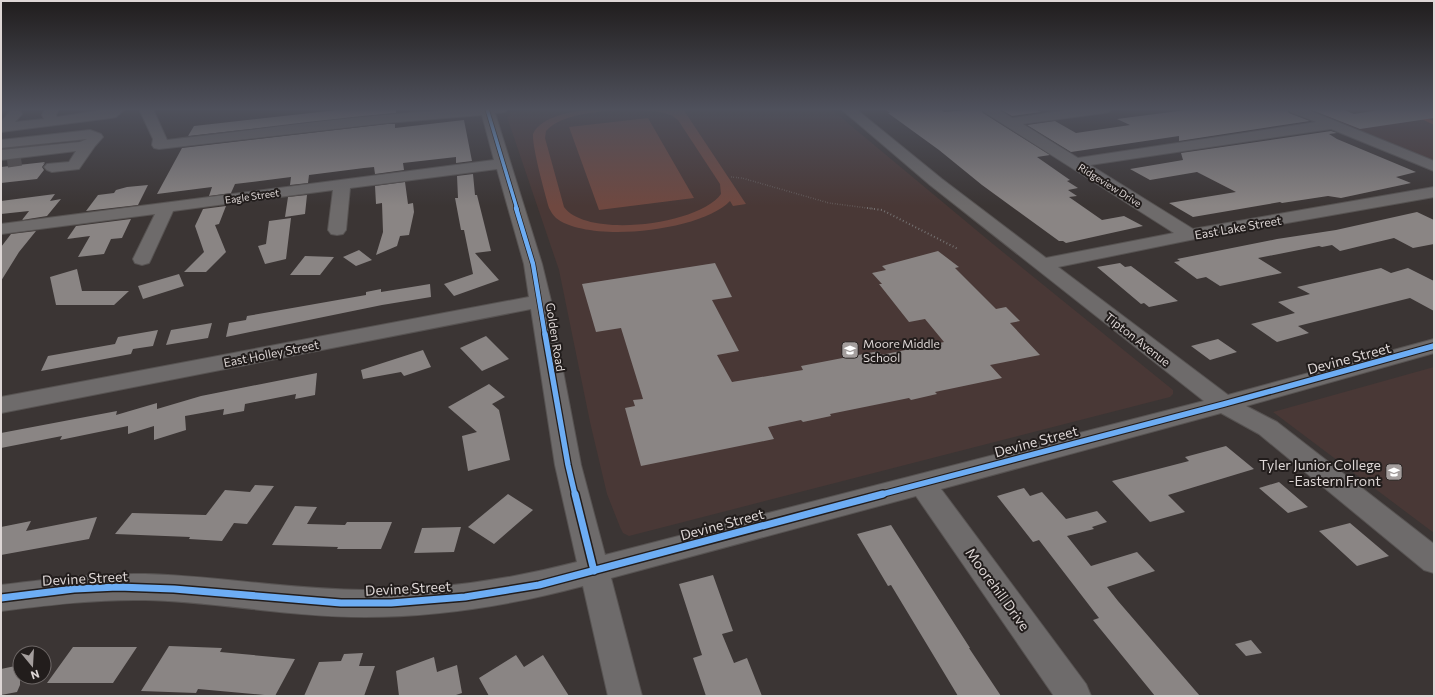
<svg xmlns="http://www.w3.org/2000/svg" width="1435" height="697" font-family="Commissioner,sans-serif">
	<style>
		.built { fill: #493836 }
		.green { fill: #6f4840; fill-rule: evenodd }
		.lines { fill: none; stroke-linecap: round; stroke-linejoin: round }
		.stream { stroke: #854336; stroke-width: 3.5 }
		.building { fill: #8a8584 }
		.minor-tunnel { stroke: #534d4c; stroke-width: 15; stroke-dasharray: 15 8; stroke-linecap: butt }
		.minor-casing { stroke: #575352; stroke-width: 2 }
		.path-far1 { stroke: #757272; stroke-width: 1.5; stroke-dasharray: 0.5 2; stroke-linecap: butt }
		.path { stroke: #757272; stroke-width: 2; stroke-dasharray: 1 2.5; stroke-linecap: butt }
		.minor { fill: #6e6b6b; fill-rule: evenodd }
		.cycleway-far3-casing { stroke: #221d1c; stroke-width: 5 }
		.cycleway-far2-casing { stroke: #221d1c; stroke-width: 6 }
		.cycleway-far1-casing { stroke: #221d1c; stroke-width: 8 }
		.cycleway-casing { stroke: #221d1c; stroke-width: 10 }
		.cycleway-far3 { stroke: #6dadf4; stroke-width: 3.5 }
		.cycleway-far2 { stroke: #6dadf4; stroke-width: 4.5 }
		.cycleway-far1 { stroke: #6dadf4; stroke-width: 5.5 }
		.cycleway { stroke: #6dadf4; stroke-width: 7 }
		.labels { text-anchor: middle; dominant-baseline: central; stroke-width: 4; stroke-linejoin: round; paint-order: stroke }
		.far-street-label { font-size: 10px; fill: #ddd6d5; stroke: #221d1c }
		.street-label { font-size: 12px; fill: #ddd6d5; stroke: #221d1c }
		.poi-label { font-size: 12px; fill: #ddd6d5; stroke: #221d1c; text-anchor: start }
		.near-street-label { font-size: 14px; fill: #ddd6d5; stroke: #221d1c }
		.near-poi-label { font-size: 14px; fill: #ddd6d5; stroke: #221d1c; text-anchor: end }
	</style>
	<rect width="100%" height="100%" fill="#3b3534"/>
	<path class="built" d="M544 109H831L993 244 1173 390V394L1170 397 629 536 623 533 620 527 607 494 590 422 559 270 507 117 512 112Z
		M1304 109H1434V162L1328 118Z
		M1434 367V533L1273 412Z"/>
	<path class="green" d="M591 109H683L746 204 733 206 730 201C702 231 589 244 556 218 553 215 551 212 549 208 545 194 532 147 533 134 542 115 573 112 591 109ZM634 110 660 112 671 115 678 120 720 184 721 194C699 225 587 239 564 207L545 138 546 131C562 112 610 110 634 110Z
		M648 118 694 198 599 210 569 127Z"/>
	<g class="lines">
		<path class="stream" d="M1365 109 1384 111
			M1421 117 1434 123"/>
	</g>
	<path class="building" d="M347 109H396V113L188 136 194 126Z
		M885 109H940L944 112 981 109 983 113 1050 155 1037 157 1070 180 1067 181 1078 188 1068 190 1077 196 1069 197 1102 220 1124 216 1143 226 1066 243 1063 241H1059L982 185 939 150 888 113H890Z
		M1000 109H1035L1041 112 1012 116Z
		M1194 109H1287L1289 113 1310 121 1179 141V136L1071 152 1027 125 1055 121 1076 133 1130 125 1117 119Z
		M1309 109H1342L1354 114 1385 109H1434V118L1360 129Z
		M464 120 472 161 456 163V157L403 163 404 170 375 174 374 167 364 168 309 175 308 183 290 185 291 177 235 184 231 193 209 196 212 187 157 194 182 148 387 124H395V128Z
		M1331 131 1337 133 1329 134 1337 139 1416 172 1396 177 1411 183 1341 198 1328 196 1282 203 1280 202 1193 217 1169 203 1236 192 1197 172 1150 180 1130 169 1183 160 1181 153Z
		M45 162 43 164 45 163 42 167 44 170 37 179 1 183V167Z
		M473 174 475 195H477L491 251 475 253 499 280 454 296 444 284 473 274 464 230H461L455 198H458L457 176Z
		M405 182 408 204 413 203 414 212 409 235 400 236 397 246 376 255 383 232 382 203 376 204 375 186Z
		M148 185 138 205 86 211 98 195 114 193 116 190 127 187Z
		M55 194 50 201 61 199 47 216 22 220 29 211 1 214V201Z
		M307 195 305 214 285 217 288 197Z
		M226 206 219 224 215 225 226 252 206 272H184L204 252 195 226 203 209Z
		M1417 212 1434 220V244L1413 248 1394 238 1340 251 1332 245 1322 247 1319 246 1258 258 1282 273 1220 286 1206 277 1197 279 1174 262 1180 261 1177 259 1277 239 1336 230Z
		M291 218 286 259 265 264 258 246 266 244 269 221Z
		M131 219 122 238 111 239 104 254 78 257 90 236 67 239 76 226Z
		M36 231 19 252 1 281V247L11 234Z
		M359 250 372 260 356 266 343 257Z
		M938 251 959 267 955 268 996 309 1006 307 1020 321 1010 323 1040 355 990 365 1002 378 935 392 937 394 911 400 909 398 830 414 831 416 803 422 801 420 768 427 774 439 641 466 625 408 635 406 633 400 643 399 621 328 596 332 582 284 715 263 732 297 712 300 739 351 717 355 732 382 803 370 801 366 879 351 881 355 944 342 925 319 909 322 879 284H882L872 273 886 270 882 266Z
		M305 256 334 257 320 275H290Z
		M1120 263 1125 267 1131 266 1178 301 1149 307 1144 303 1141 304 1097 267Z
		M1381 268 1391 273 1408 268 1434 281V311L1410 298 1298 326 1309 333 1277 342 1251 324 1295 313 1278 302 1310 294 1297 287Z
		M77 269 82 291H129L114 305H56L50 277Z
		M179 274 184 286 143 299 138 286Z
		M430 284 431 297 382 305 226 337 229 323 246 320 247 316 366 295V292L381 289V292Z
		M212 323 208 338 166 345 171 330Z
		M158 330 153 346 133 349 131 354 41 371 48 356 115 344 118 337Z
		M486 336 509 359 482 371 460 348Z
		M1218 339 1237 352 1210 360 1191 346Z
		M423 350 431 367 404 376 401 372 363 379 361 370Z
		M317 373 315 395 295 399 296 394 245 404 244 411 223 415 224 409 185 416 186 430 154 440V426L128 434V426L60 440 62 436 1 448V433L117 411 116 415 157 403V409L201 396Z
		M489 384 505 397 492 404 499 410 510 460 468 471 462 436 477 432 448 407Z
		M1226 446 1254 469 1168 495 1185 512 1150 522 1112 481 1189 461 1185 457Z
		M1279 482 1308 507 1288 513 1259 488Z
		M255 485 274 486 247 524 234 523 222 541 189 539 190 537 115 534 132 513 206 515 225 490 250 492Z
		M1024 488 1030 496 1042 492 1066 519 1097 511 1107 522 1092 527 1094 529 1067 536 1091 566 1137 552 1155 571 1107 587 1118 601 1200 696H1155L1093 620 1099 618 1039 540 1033 542 997 496Z
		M508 494 533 510 494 544 468 527Z
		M295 506 317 507 307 524 345 525 347 522H392L381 549H337L338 547 272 545Z
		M97 517 89 539 1 555V527L31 521 26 531Z
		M1350 523 1389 556 1357 566 1319 531Z
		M891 525 970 648H969L1001 696H958L891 585 888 586 857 534Z
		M461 527 454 552 414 553 422 528Z
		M713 575 733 631 722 634 734 663 747 658 762 696H706L693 658 702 655 679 584Z
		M1251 640 1262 653 1246 656 1235 644Z
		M169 646 222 648 220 652 295 659 275 696 198 689 196 693 141 691Z
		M73 647H137L113 683H47Z
		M363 653 359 666H375L364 696H304L319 662 341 661 344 654Z
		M516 655 524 667 543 655 569 696H489L479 678Z
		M434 657 437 672 457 665 462 693 453 696H399L396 671Z
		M20 665V685L17 692 1 695V669Z"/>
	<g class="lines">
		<path class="minor-tunnel" d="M7 160 21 158"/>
		<defs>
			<path id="minor" d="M45 109H59L56 115 57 117 110 109H125L116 117 111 118 1 132V122L10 111H20L22 114 15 122 44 119 42 115Z
				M139 109H153L167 140C280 127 393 109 507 109L505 112 495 113 542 264 551 301 550 303 581 465 605 555 1204 401 930 185 841 109H856L942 179 1046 258 1174 233 984 112 982 109H998L1012 118 1076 109H1111L1109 112 1104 113 1023 124 1078 158 1316 122 1290 112 1288 109H1306L1434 161V171L1331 129 1090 165 1193 229 1434 187V197L1190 240 1058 267 1228 395 1434 339V353L1246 406 1277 422 1434 544V573L1424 570 1259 434 1221 413 941 489 1086 684 1091 696H1054L916 496 611 578 642 696H608L583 586C512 605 439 617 365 617 291 617 219 602 145 600 97 599 49 605 1 611V585C49 579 97 573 145 574 219 576 292 590 365 590 437 590 508 580 577 562L555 465 531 309 1 413V397L529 297 524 264 497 169 350 188 346 230 343 234 337 235 331 234 328 230 333 190 173 211 151 259 149 263 142 265 135 263 133 259 155 214 1 234V224L494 160 482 115 387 123 159 149 154 148 152 145 153 139Z
				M90 130 101 134 103 137 95 146 79 169 52 172 47 170 44 167 47 164 69 162 76 151 1 160V150L80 142 87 139 1 148V140Z"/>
		</defs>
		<use href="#minor" class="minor-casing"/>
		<path class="path-far1" d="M731 177 742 178 829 203 875 209"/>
		<path class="path" d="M867 208 882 210 958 249"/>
		<use href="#minor" class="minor"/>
		<defs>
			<path id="cycleway-far3" d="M487 109 517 209"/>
			<path id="cycleway-far2" d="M516 208 533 264 545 335"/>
			<path id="cycleway-far1" d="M545 334 568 465 575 495
				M879 495 1224 404 1434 346"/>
			<path id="cycleway" d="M575 494 594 571
				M1 598 74 589 118 587 174 589 341 603H391L465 597 539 585 883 494"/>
		</defs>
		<use href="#cycleway-far3" class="cycleway-far3-casing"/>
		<use href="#cycleway-far2" class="cycleway-far2-casing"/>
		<use href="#cycleway-far1" class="cycleway-far1-casing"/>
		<use href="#cycleway" class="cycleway-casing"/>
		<use href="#cycleway-far3" class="cycleway-far3"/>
		<use href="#cycleway-far2" class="cycleway-far2"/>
		<use href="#cycleway-far1" class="cycleway-far1"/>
		<use href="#cycleway" class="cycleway"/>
	</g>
	<linearGradient id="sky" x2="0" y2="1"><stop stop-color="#201d1d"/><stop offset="0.53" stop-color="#4f515c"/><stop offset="1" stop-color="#4f515c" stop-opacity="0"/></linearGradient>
	<rect width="1435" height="206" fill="url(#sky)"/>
	<defs>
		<symbol id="school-square" viewBox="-11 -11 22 22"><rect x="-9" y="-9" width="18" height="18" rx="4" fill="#a49e9d" stroke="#221d1c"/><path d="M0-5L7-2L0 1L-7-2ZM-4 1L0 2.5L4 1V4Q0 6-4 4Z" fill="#fff"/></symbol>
		<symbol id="university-square" viewBox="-11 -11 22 22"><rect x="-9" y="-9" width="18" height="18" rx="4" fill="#a49e9d" stroke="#221d1c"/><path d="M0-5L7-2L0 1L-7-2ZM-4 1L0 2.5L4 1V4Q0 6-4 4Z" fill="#fff"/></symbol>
	</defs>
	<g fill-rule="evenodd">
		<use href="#school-square" x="840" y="340" width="20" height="20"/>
		<use href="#university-square" x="1384" y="462" width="20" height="20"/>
	</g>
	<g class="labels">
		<g class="far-street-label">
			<text transform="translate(1110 185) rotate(32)">Ridgeview Drive</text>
			<text transform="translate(252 196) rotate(-8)">Eagle Street</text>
		</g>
		<g class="street-label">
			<text transform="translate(1238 227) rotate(-10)">East Lake Street</text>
			<text transform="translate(556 337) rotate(81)">Golden Road</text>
			<text transform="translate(1138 339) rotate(38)">Tipton Avenue</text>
			<text transform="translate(271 353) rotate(-11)">East Holley Street</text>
		</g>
		<g class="poi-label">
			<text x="863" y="343">Moore Middle<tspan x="863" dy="14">School</tspan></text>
		</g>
		<g class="near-street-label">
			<text transform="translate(1349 358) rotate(-15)">Devine Street</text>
			<text transform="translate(1036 441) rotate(-15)">Devine Street</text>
			<text transform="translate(722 524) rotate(-15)">Devine Street</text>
			<text transform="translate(85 578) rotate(-3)">Devine Street</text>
			<text transform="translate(408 588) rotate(-3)">Devine Street</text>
			<text transform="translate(998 589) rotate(54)">Moorehill Drive</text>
		</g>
		<g class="near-poi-label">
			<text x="1381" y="464">Tyler Junior College<tspan x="1381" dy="16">-Eastern Front</tspan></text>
		</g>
	</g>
	<rect width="1435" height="697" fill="none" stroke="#ddd6d5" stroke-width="4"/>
	<g transform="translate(32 665) rotate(162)"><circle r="19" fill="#221d1c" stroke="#6d6766"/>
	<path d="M0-3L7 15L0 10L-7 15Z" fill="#a49e9d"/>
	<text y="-6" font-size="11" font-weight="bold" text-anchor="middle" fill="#ddd6d5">N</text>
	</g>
</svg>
